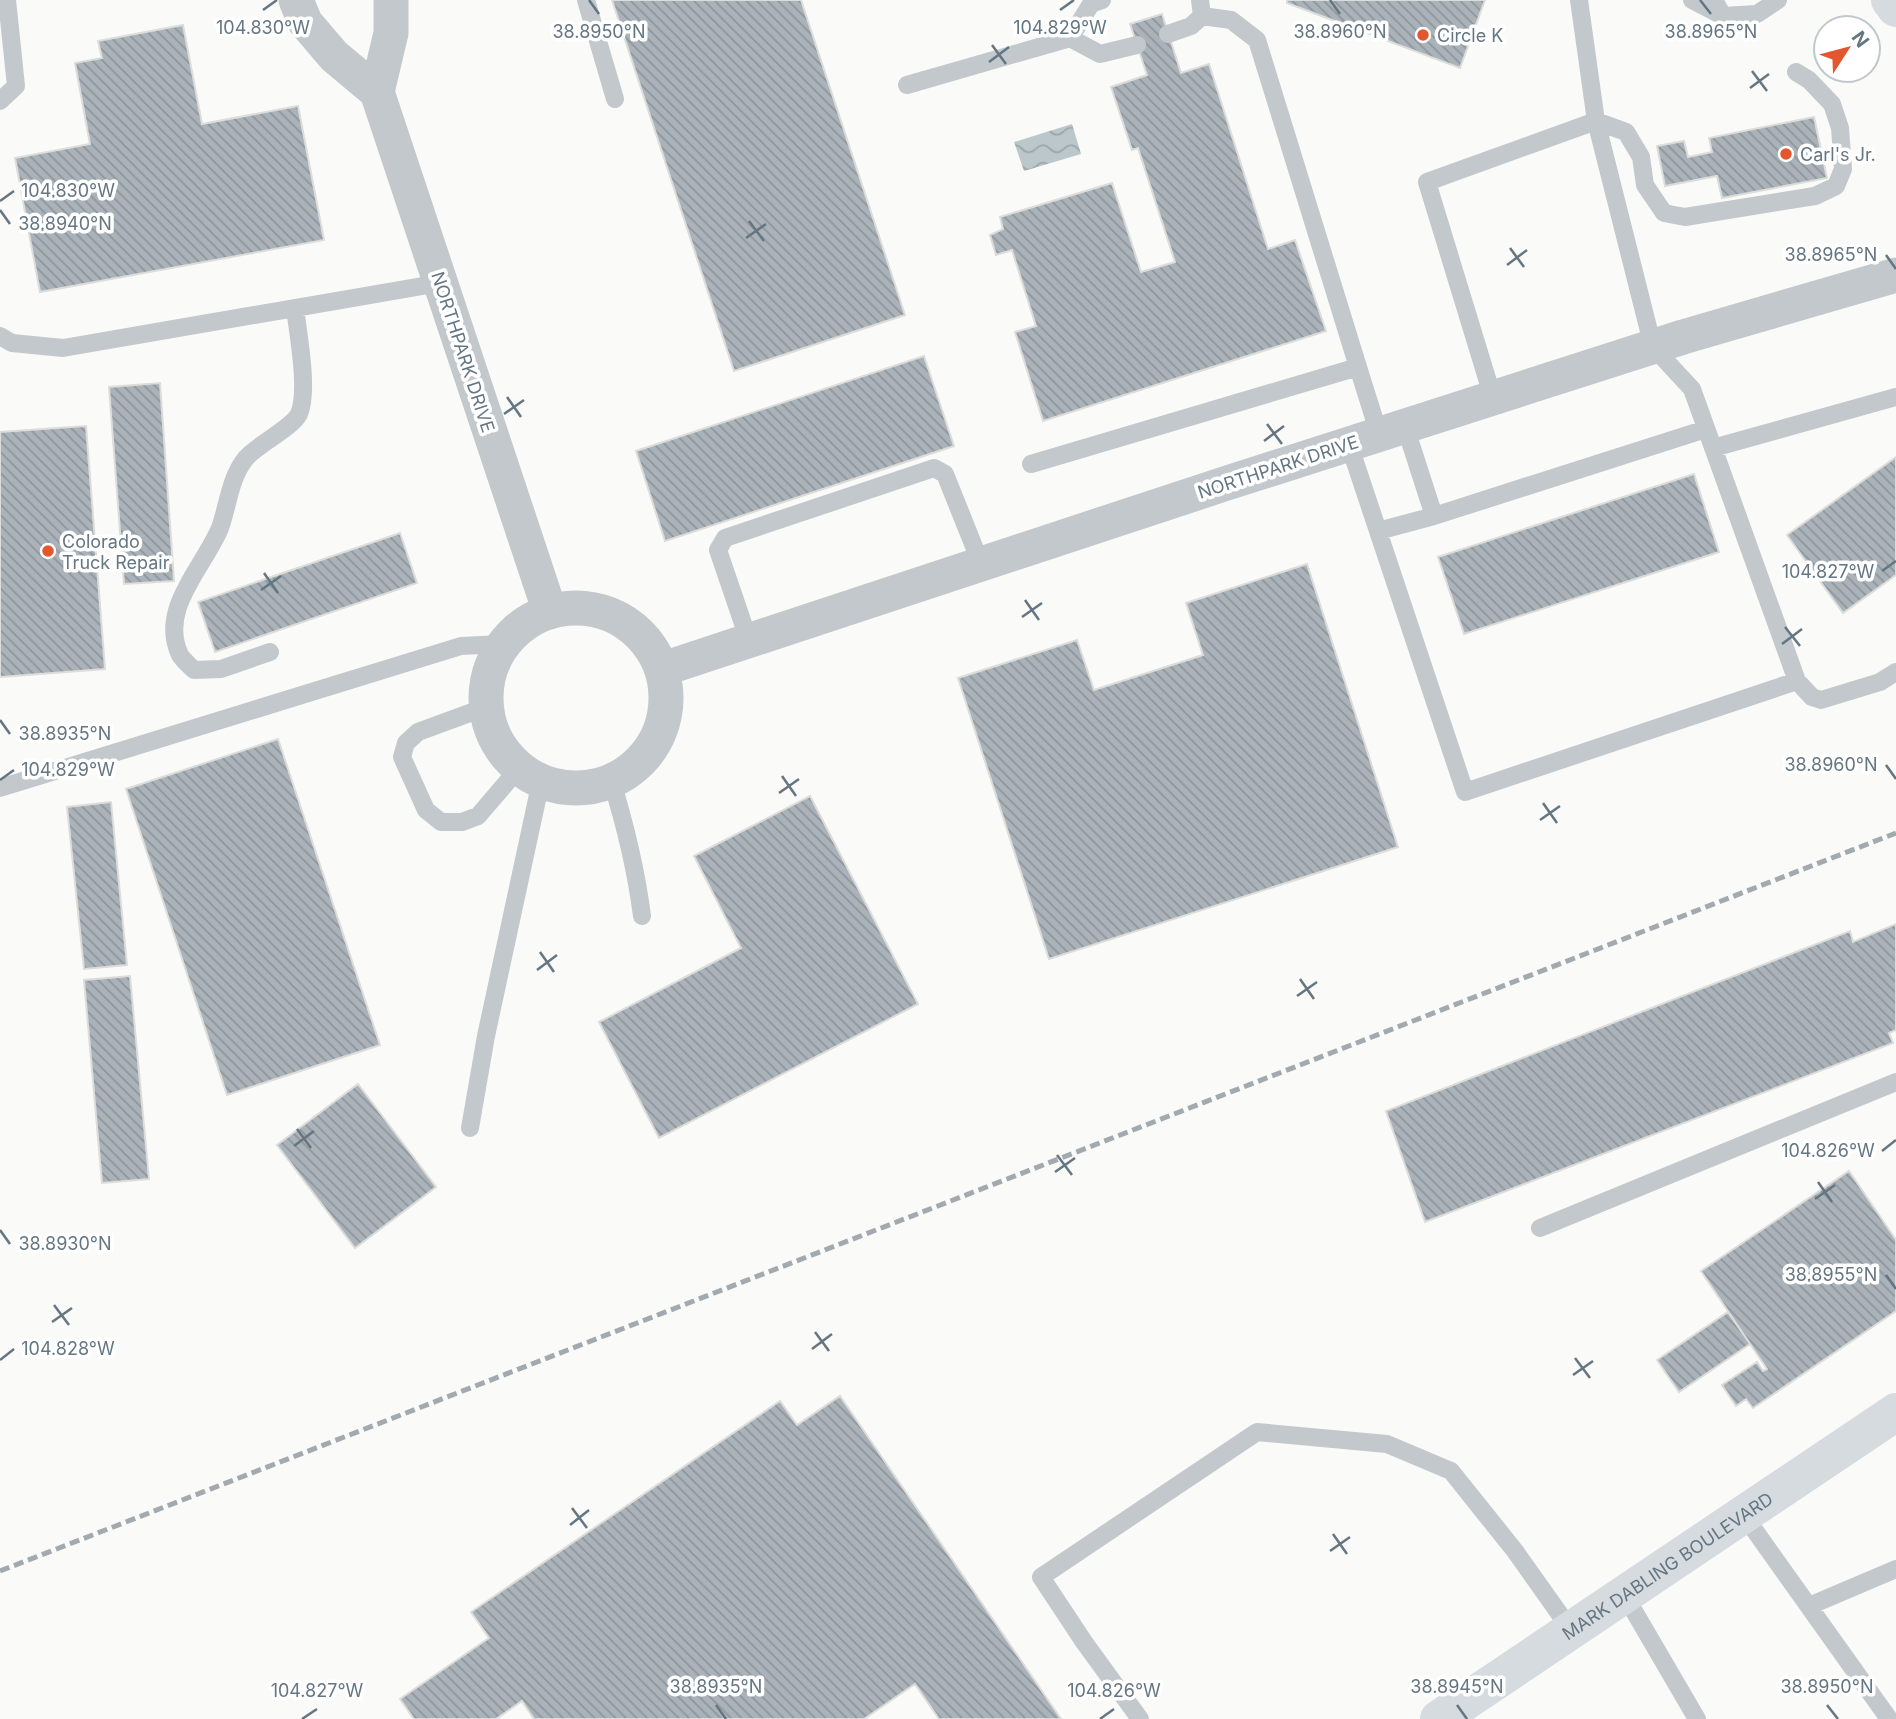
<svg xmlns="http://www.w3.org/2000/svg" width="1896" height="1719" font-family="Inter,sans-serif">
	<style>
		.water { fill: url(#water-waves) }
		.building { fill: url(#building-back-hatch); stroke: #dcdcda; stroke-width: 2 }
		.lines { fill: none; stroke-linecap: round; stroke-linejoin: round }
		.lane { stroke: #c3c8cc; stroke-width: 18 }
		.street { stroke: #c3c8cc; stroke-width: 35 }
		.secondary { stroke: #d6dbdf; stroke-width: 38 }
		.primary { stroke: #d6dbdf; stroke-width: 38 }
		.rail { stroke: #a2aab0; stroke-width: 5; stroke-dasharray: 10 5; stroke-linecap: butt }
		.ticks { fill: none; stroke: #657683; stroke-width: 2.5 }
		.poi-dot { fill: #e4572e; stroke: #fff; stroke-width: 2.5 }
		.labels { text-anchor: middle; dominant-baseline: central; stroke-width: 7; stroke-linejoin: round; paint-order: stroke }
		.poi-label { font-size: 18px; fill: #657683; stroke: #fff; text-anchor: start }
		.street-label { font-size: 18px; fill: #657683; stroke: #fff }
		.ticks-label { font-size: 18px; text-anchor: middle; fill: #657683; stroke: #fff; stroke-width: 7; stroke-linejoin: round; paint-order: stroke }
	</style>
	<defs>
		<pattern id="water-waves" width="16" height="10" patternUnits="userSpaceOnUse" patternTransform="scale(1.75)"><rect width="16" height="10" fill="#bbc7cb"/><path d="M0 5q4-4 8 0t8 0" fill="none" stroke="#9ca6aa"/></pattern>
		<pattern id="building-back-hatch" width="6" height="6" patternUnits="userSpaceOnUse" patternTransform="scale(1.75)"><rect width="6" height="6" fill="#aab3b9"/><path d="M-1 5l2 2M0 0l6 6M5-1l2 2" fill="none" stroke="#8e969c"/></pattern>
	</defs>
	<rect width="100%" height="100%" fill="#fafaf8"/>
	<path class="water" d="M1072 124 1081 154 1024 171 1014 142Z"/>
	<path class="building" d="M612 0H801L905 315 734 371Z
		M1287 0H1485L1460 68 1287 3Z
		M1162 14 1181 73 1209 64 1268 249 1295 240 1326 331 1043 421 1015 332 1036 326 1012 250 996 255 990 235 1003 229 1000 217 1112 183 1141 272 1175 262 1138 148 1132 150 1111 87 1147 75 1130 24Z
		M183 25 202 124 298 106 324 240 40 292 15 158 90 144 75 63 102 58 98 41Z
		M1814 117 1827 178 1722 198 1717 176 1665 186 1657 146 1684 141 1688 157 1712 152 1709 138Z
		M924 356 954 446 665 541 636 451Z
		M160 383 174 581 124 584 109 387Z
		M86 426 105 669 0 677V432Z
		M1896 457V575L1843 613 1787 535Z
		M1694 474 1719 552 1464 634 1438 557Z
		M400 533 417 583 215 652 198 602Z
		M1307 564 1398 847 1049 959 958 678 1077 640 1094 690 1203 655 1186 603Z
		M278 739 380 1045 227 1095 126 789Z
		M810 796 918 1004 659 1138 599 1022 741 948 694 856Z
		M111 802 127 965 84 969 67 807Z
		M1896 924V1030L1889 1033 1893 1043 1425 1222 1386 1111 1850 931 1853 942Z
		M130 976 149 1179 102 1183 84 980Z
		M358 1084 436 1187 355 1248 277 1145Z
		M1849 1171 1896 1240V1311L1753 1408 1746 1399 1736 1406 1722 1385 1757 1362 1763 1371 1767 1369 1701 1271Z
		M1728 1312 1750 1344 1679 1392 1657 1360Z
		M840 1396 1061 1719H939L915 1684 864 1719H534L522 1701 496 1719H414L400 1699 489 1638 471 1612 780 1401 797 1425Z"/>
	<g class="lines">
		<path class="lane" d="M586 0 615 99
			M1102 0 1091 4 1070 38 1100 54 1137 45
			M1579 0 1596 121 1626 132 1641 157 1645 185 1664 213 1685 217 1815 196 1836 186 1843 169 1840 128 1832 104 1809 80 1796 72
			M1692 0 1723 16 1714 0
			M1723 16 1757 14 1778 0
			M1168 34 1191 26 1202 16 1200 0
			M907 85 1070 38
			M0 101 16 86 7 0
			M0 336 12 343 63 348 440 283
			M1358 367 1379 434
			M1405 426 1434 516
			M1349 444 1465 792 1797 681 1692 389 1653 347 1596 121 1427 182 1493 398
			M1713 448 1896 397
			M1031 464 1358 367 1257 40 1231 20 1202 16
			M1378 531 1434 516 1706 429
			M749 641 718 550 725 538 934 468 945 474 981 564
			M270 652 221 669 194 670C190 666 183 660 180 655 158 609 204 567 220 528 228 506 230 477 246 458 258 444 292 428 299 414 309 391 298 334 295 308
			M1797 681 1812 697 1821 700 1880 682 1896 672
			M486 707 418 732 406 743 402 757 426 810 441 822H462L478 816 519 768
			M611 779C625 824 636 869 642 916
			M0 788 461 646 503 644
			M470 1128 486 1036 541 781
			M1540 1228 1896 1082
			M1743 1514 1889 1719
			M1624 1594 1697 1719
			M1809 1606 1896 1569
			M1140 1719 1084 1642 1041 1577 1257 1432 1387 1444 1451 1471 1515 1551 1571 1630"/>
		<path class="street" d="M296 0 305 22 334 56 377 92
			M391 0V33L377 92 550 612
			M486 698a90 90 0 1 1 180 0a90 90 0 1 1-180 0Z
			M663 669 1224 484 1683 337 1896 275"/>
		<path class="secondary" id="s1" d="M1439 1719 1896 1412"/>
		<path class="primary" d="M1890 0 1896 8"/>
		<path class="rail" d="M0 1571 1896 833"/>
	</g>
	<path class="ticks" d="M589 0 599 14M1330 0 1340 14M1700 0 1711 14M263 10 277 0M1060 10 1074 0M992 45 1006 64M989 62 1009 47M1752 71 1767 91M1750 88 1769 74M0 201 14 191M0 210 10 224M749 221 764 241M746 238 766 224M1510 248 1524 267M1886 255 1896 269M1507 265 1527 250M507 397 521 417M504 414 524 400M1267 424 1282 444M1264 441 1284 426M1882 571 1896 561M264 573 278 593M261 590 281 576M1025 600 1039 620M1022 617 1042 603M1785 627 1800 646M1782 644 1802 629M0 720 10 734M1886 765 1896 779M782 776 796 796M0 780 14 770M779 793 799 779M1543 803 1557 823M1540 820 1560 806M540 952 554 972M537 970 557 955M1300 979 1314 999M1297 996 1317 982M297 1129 311 1148M294 1146 314 1131M1882 1151 1896 1140M1057 1155 1072 1175M1055 1172 1075 1158M1818 1182 1832 1202M1815 1199 1835 1185M0 1230 10 1244M1886 1275 1896 1289M54 1305 69 1325M52 1322 72 1308M815 1332 829 1351M812 1349 832 1334M1575 1358 1590 1378M0 1360 14 1349M1573 1375 1593 1361M572 1508 587 1528M570 1525 589 1510M1333 1534 1347 1554M1330 1551 1350 1537M716 1705 726 1719M1457 1705 1467 1719M1827 1705 1838 1719M302 1719 317 1709M1100 1719 1114 1709"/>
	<g class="poi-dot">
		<circle cx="1423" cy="35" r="7"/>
		<circle cx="1786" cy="154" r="7"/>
		<circle cx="48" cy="551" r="7"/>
	</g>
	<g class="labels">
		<g class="poi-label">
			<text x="1437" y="35">Circle K</text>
			<text x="1800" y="154">Carl's Jr.</text>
			<text x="62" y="541">Colorado<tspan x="62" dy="21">Truck Repair</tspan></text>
		</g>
		<g class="street-label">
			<text transform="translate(463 352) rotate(72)">NORTHPARK DRIVE</text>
			<text transform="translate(1278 467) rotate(-18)">NORTHPARK DRIVE</text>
			<text stroke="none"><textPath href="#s1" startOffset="275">MARK DABLING BOULEVARD</textPath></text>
		</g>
	</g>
	<g class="ticks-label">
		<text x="263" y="34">104.830°W</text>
		<text x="1060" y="34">104.829°W</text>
		<text x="599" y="38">38.8950°N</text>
		<text x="1340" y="38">38.8960°N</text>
		<text x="1711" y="38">38.8965°N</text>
		<text x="68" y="197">104.830°W</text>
		<text x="65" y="230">38.8940°N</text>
		<text x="1831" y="261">38.8965°N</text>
		<text x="1828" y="578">104.827°W</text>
		<text x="65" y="740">38.8935°N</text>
		<text x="1831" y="771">38.8960°N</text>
		<text x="68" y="776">104.829°W</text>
		<text x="1828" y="1157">104.826°W</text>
		<text x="65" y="1250">38.8930°N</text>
		<text x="1831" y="1281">38.8955°N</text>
		<text x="68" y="1355">104.828°W</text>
		<text x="716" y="1693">38.8935°N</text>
		<text x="1457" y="1693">38.8945°N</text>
		<text x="1827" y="1693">38.8950°N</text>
		<text x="317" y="1697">104.827°W</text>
		<text x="1114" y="1697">104.826°W</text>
	</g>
	<g transform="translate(1847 49) rotate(54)"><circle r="33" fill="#ffffff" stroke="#c1c8cd" stroke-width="2"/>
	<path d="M0-5L12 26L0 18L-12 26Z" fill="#e4572e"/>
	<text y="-10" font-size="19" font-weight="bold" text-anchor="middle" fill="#657683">N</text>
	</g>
</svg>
